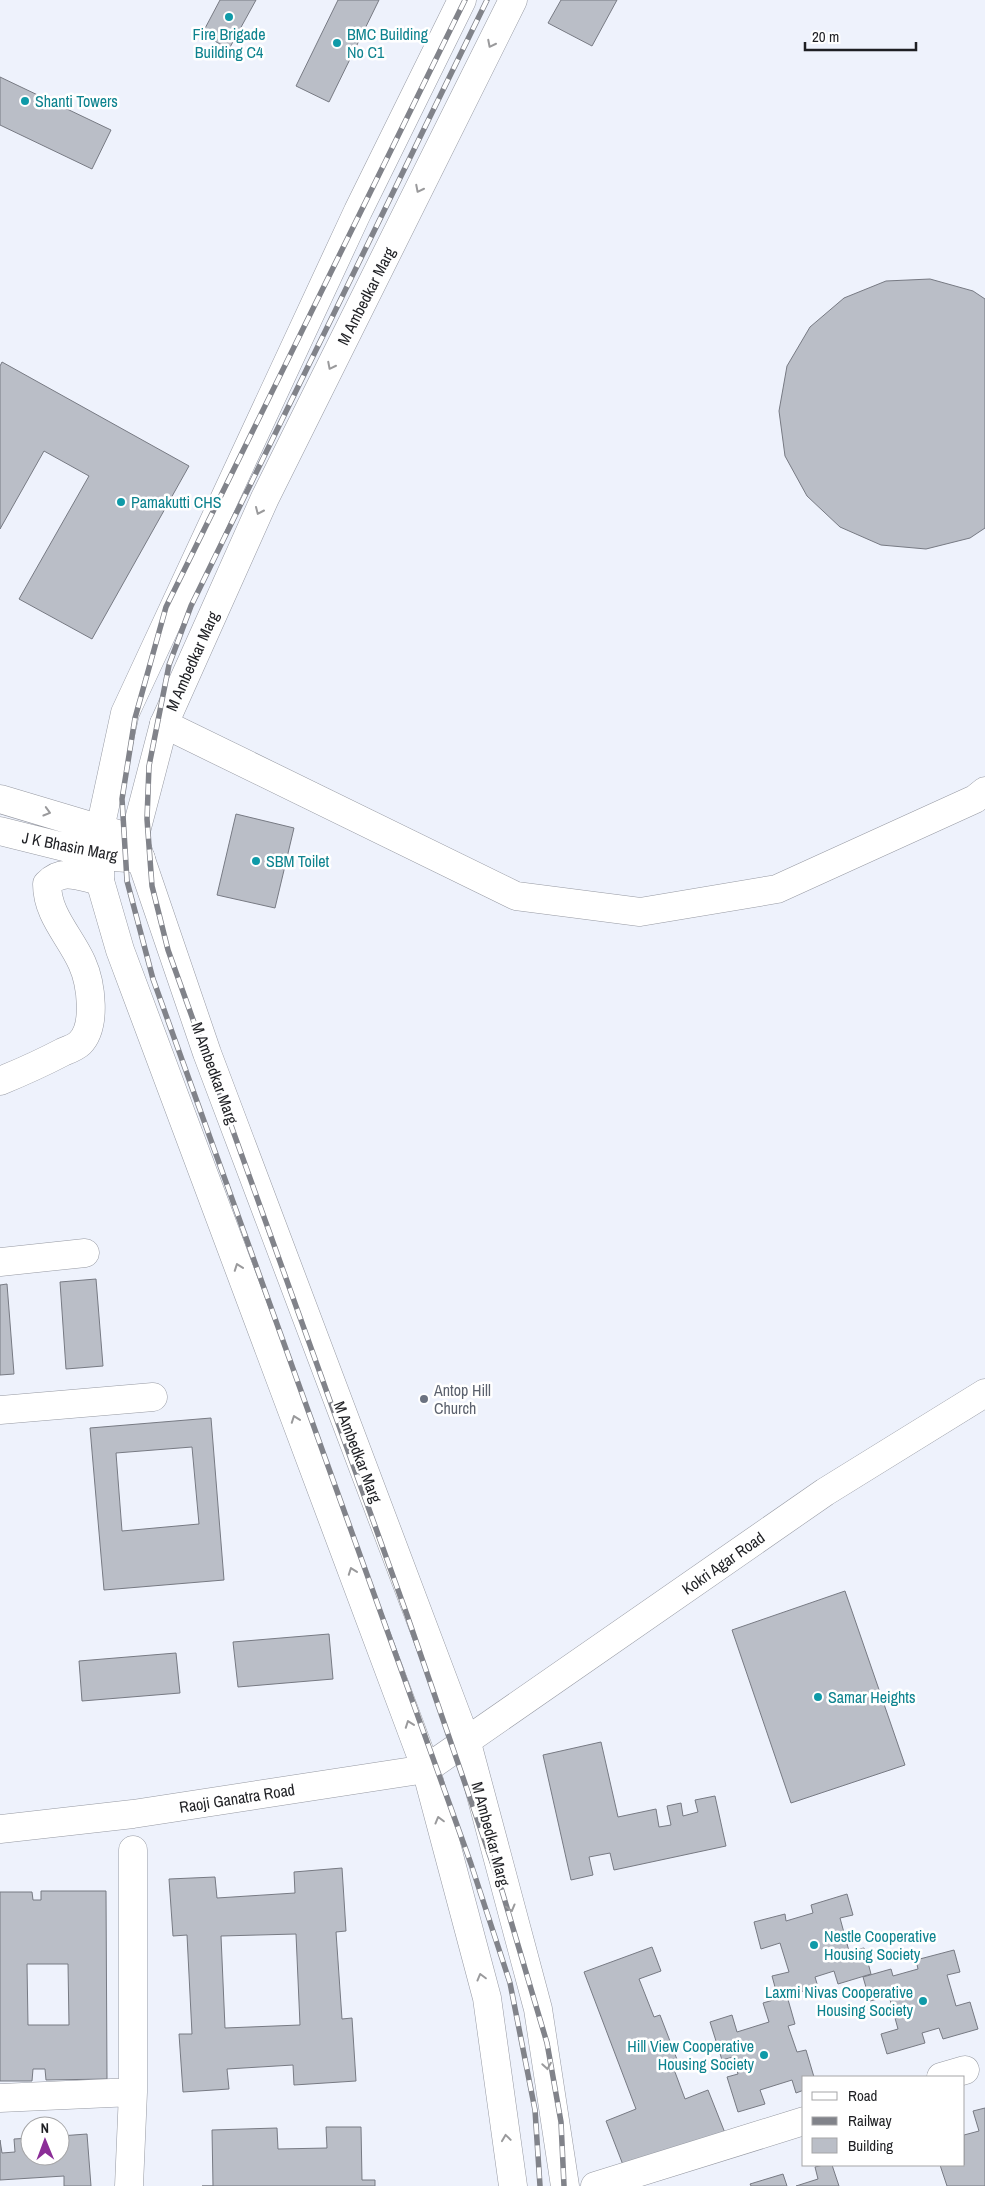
<svg xmlns="http://www.w3.org/2000/svg" width="985" height="2186" font-family="'Archivo Narrow',sans-serif">
	<style>
		.building { fill: #babec7; stroke: #777a83; fill-rule: evenodd }
		.lines { fill: none; stroke-linecap: round; stroke-linejoin: round }
		.minor-casing { stroke: #9699a2; stroke-width: 29 }
		.major-casing { stroke: #9699a2; stroke-width: 29 }
		.minor { stroke: #fff; stroke-width: 28 }
		.major { stroke: #fff; stroke-width: 28 }
		.rail-casing { stroke: #81838a; stroke-width: 5.5 }
		.rail { stroke: #fff; stroke-width: 4; stroke-dasharray: 11; stroke-linecap: butt }
		.oneway { stroke: #9a9a9c }
		.culture-dot { fill: #0f9aa8; stroke: #fff; stroke-width: 2 }
		.worship-dot { fill: #6b7280; stroke: #fff; stroke-width: 2 }
		.labels { text-anchor: middle; dominant-baseline: central; stroke-width: 5; stroke-linejoin: round; paint-order: stroke }
		.culture-label { font-size: 16px; fill: #0d838f; stroke: #fff; text-anchor: start }
		.street-label { font-size: 16px; fill: #1e1f23; stroke: #fff }
		.worship-label { font-size: 16px; fill: #5b616d; stroke: #fff; text-anchor: start }
	</style>
	<rect width="100%" height="100%" fill="#eef2fc"/>
	<path class="building" d="M220 0H256L229 49 202 34Z
		M338 0H379L329 102 296 86Z
		M561 0H617L592 46 548 23Z
		M0 77 111 130 92 169 0 125Z
		M930 279 973 291 985 299V528L970 538 926 549 881 545 840 527 807 496 785 456 779 411 787 366 810 327 844 298 886 281Z
		M2 362 189 466 92 639 19 599 89 476 44 451 0 529V366Z
		M236 814 294 828 275 908 217 895Z
		M96 1279 103 1366 66 1369 60 1282Z
		M7 1284 14 1374 0 1375V1285Z
		M211 1418 224 1580 104 1590 90 1428ZM192 1447 199 1524 122 1531 116 1453Z
		M845 1591 905 1765 791 1803 732 1630Z
		M329 1634 333 1679 238 1687 233 1642Z
		M176 1653 180 1693 82 1701 79 1661Z
		M601 1742 618 1817 656 1809 659 1827 671 1825 667 1806 681 1803 683 1816 698 1812 695 1800 715 1796 726 1846 614 1870 610 1853 589 1857 593 1875 571 1880 543 1755Z
		M342 1868 346 1931 336 1932 342 2019 352 2018 356 2081 294 2085 293 2065 227 2069 229 2089 183 2092 179 2034H192L187 1935 173 1936 169 1879 215 1877 217 1898 295 1893 294 1872ZM296 1934 300 2025 225 2028 221 1936Z
		M41 1891H106L107 2079 46 2080 45 2069H33L32 2081H0V1892H32L33 1900H41ZM27 1964H68L69 2025H28Z
		M847 1894 853 1915 840 1918 849 1951 864 1948 871 1974 838 1984 834 1971 815 1977 818 1987 778 1998 772 1976 789 1972 780 1943 761 1949 754 1922 785 1914 786 1921 813 1913 811 1905Z
		M652 1947 661 1971 639 1979 654 2017 660 2015 678 2062 672 2064 685 2099 708 2090 725 2133 625 2170 606 2121 636 2109 584 1972Z
		M954 1950 960 1972 947 1975 956 2006 970 2002 978 2029 943 2039 939 2028 922 2033 925 2043 887 2054 881 2034 898 2029 889 1996 870 2001 863 1977 891 1969 893 1976 918 1969 916 1960Z
		M787 1996 795 2024 788 2026 797 2052 806 2050 814 2077H804V2090L796 2093 792 2080 760 2090 765 2104 738 2112 727 2077 738 2074 733 2057 722 2060 710 2022 732 2015 737 2032 769 2022 763 2003Z
		M985 2108V2186H947L940 2165H964V2135L979 2131 973 2111Z
		M326 2127H361L362 2180H375V2186H202H213L212 2130 277 2128 278 2149 327 2148Z
		M87 2134 91 2186H64V2176L0 2180V2140L2 2153 15 2152 14 2139 30 2138V2156H60V2136Z
		M823 2165H832L839 2186H796L818 2179 815 2167Z
		M783 2174 787 2186H751L750 2184Z"/>
	<g class="lines">
		<defs>
			<path id="minor" d="M164 724 516 896 640 912 777 889 975 799 985 791
				M0 799 134 839
				M0 831 100 856 141 859
				M0 1081C22 1072 42 1063 63 1052 68 1050 76 1047 80 1043 97 1026 91 983 82 963 70 936 47 915 47 884 63 867 80 877 100 881
				M0 1262 85 1253
				M0 1410 153 1397
				M0 1829 133 1814 426 1769 825 1492 985 1393
				M941 2077 965 2070
				M0 2098 133 2092
				M129 2186 133 2092V1850
				M595 2186 804 2121"/>
			<path id="major" d="M462 0 358 211 125 713 100 829V881L120 950 426 1769 487 1998 513 2186
				M513 0 265 498 164 724 134 839 207 1053 467 1743 538 2009 565 2186"/>
		</defs>
		<use href="#minor" class="minor-casing"/>
		<use href="#major" class="major-casing"/>
		<use href="#minor" class="minor"/>
		<use href="#major" class="major"/>
		<defs>
			<path id="rail" d="M465 0 166 607 135 718 122 799 127 881 153 979 471 1864 510 1983 535 2110 540 2186
				M487 0 191 606 169 665 149 766 147 819 152 886 168 950 407 1615 502 1891 547 2043 561 2122 564 2186"/>
		</defs>
		<use href="#rail" class="rail-casing"/>
		<use href="#rail" class="rail"/>
	</g>
	<defs><path id="oneway-chevron" d="M-2-3.5L2.5 0L-2 3.5" fill="none" stroke-width="1.6" stroke-linecap="round" stroke-linejoin="round" transform="scale(1.25)"/></defs>
	<g class="oneway">
		<use href="#oneway-chevron" transform="translate(491 44) rotate(117)"/>
		<use href="#oneway-chevron" transform="translate(419 189) rotate(117)"/>
		<use href="#oneway-chevron" transform="translate(331 366) rotate(117)"/>
		<use href="#oneway-chevron" transform="translate(259 511) rotate(114)"/>
		<use href="#oneway-chevron" transform="translate(47 812) rotate(16)"/>
		<use href="#oneway-chevron" transform="translate(238 1267) rotate(-110)"/>
		<use href="#oneway-chevron" transform="translate(295 1419) rotate(-110)"/>
		<use href="#oneway-chevron" transform="translate(352 1571) rotate(-110)"/>
		<use href="#oneway-chevron" transform="translate(409 1724) rotate(-110)"/>
		<use href="#oneway-chevron" transform="translate(439 1820) rotate(-105)"/>
		<use href="#oneway-chevron" transform="translate(511 1908) rotate(75)"/>
		<use href="#oneway-chevron" transform="translate(481 1977) rotate(-105)"/>
		<use href="#oneway-chevron" transform="translate(547 2066) rotate(81)"/>
		<use href="#oneway-chevron" transform="translate(506 2138) rotate(-98)"/>
	</g>
	<g class="culture-dot">
		<circle cx="229" cy="17" r="5"/>
		<circle cx="337" cy="43" r="5"/>
		<circle cx="25" cy="101" r="5"/>
		<circle cx="121" cy="502" r="5"/>
		<circle cx="256" cy="861" r="5"/>
		<circle cx="818" cy="1697" r="5"/>
		<circle cx="814" cy="1945" r="5"/>
		<circle cx="923" cy="2001" r="5"/>
		<circle cx="764" cy="2055" r="5"/>
	</g>
	<circle class="worship-dot" cx="424" cy="1399" r="5"/>
	<g class="labels">
		<g class="culture-label">
			<text x="229" y="34" text-anchor="middle">Fire Brigade<tspan x="229" dy="18">Building C4</tspan></text>
			<text x="347" y="34">BMC Building<tspan x="347" dy="18">No C1</tspan></text>
			<text x="35" y="101">Shanti Towers</text>
			<text x="131" y="502">Pamakutti CHS</text>
			<text x="266" y="861">SBM Toilet</text>
			<text x="828" y="1697">Samar Heights</text>
			<text x="824" y="1936">Nestle Cooperative<tspan x="824" dy="18">Housing Society</tspan></text>
			<text x="913" y="1992" text-anchor="end">Laxmi Nivas Cooperative<tspan x="913" dy="18">Housing Society</tspan></text>
			<text x="754" y="2046" text-anchor="end">Hill View Cooperative<tspan x="754" dy="18">Housing Society</tspan></text>
		</g>
		<g class="street-label">
			<text transform="translate(366 296) rotate(-63)">M Ambedkar Marg</text>
			<text transform="translate(192 661) rotate(-66)">M Ambedkar Marg</text>
			<text transform="translate(70 846) rotate(11)">J K Bhasin Marg</text>
			<text transform="translate(215 1073) rotate(70)">M Ambedkar Marg</text>
			<text transform="translate(358 1452) rotate(69)">M Ambedkar Marg</text>
			<text transform="translate(723 1563) rotate(-35)">Kokri Agar Road</text>
			<text transform="translate(237 1798) rotate(-9)">Raoji Ganatra Road</text>
			<text transform="translate(491 1834) rotate(75)">M Ambedkar Marg</text>
		</g>
		<g class="worship-label">
			<text x="434" y="1390">Antop Hill<tspan x="434" dy="18">Church</tspan></text>
		</g>
	</g>
	<rect x="802" y="2076" width="162" height="90" fill="#ffffff" stroke="#a5a5a7"/>
	<rect x="812" y="2092" width="25" height="8" fill="#ffffff" stroke="#a5a5a7"/>
	<text x="848" y="2101" font-size="15" fill="#1e1f23">Road</text>
	<rect x="812" y="2117" width="25" height="8" fill="#81838a" stroke="#a5a5a7"/>
	<text x="848" y="2126" font-size="15" fill="#1e1f23">Railway</text>
	<rect x="812" y="2138" width="25" height="15" fill="#babec7" stroke="#a5a5a7"/>
	<text x="848" y="2151" font-size="15" fill="#1e1f23">Building</text>
	<g transform="translate(45 2141) rotate(359)"><circle r="24" fill="#ffffff" stroke="#a5a5a7"/>
	<path d="M0-4L9 19L0 12L-9 19Z" fill="#8b2d97"/>
	<text y="-8" font-size="14" font-weight="bold" text-anchor="middle" fill="#1e1f23">N</text>
	</g>
	<path d="M805 42v8h111v-8" fill="none" stroke="#1e1f23" stroke-width="2.5"/>
	<text x="812" y="42" font-size="15" fill="#1e1f23" stroke="#ffffff" stroke-width="4" paint-order="stroke">20 m</text>
</svg>
